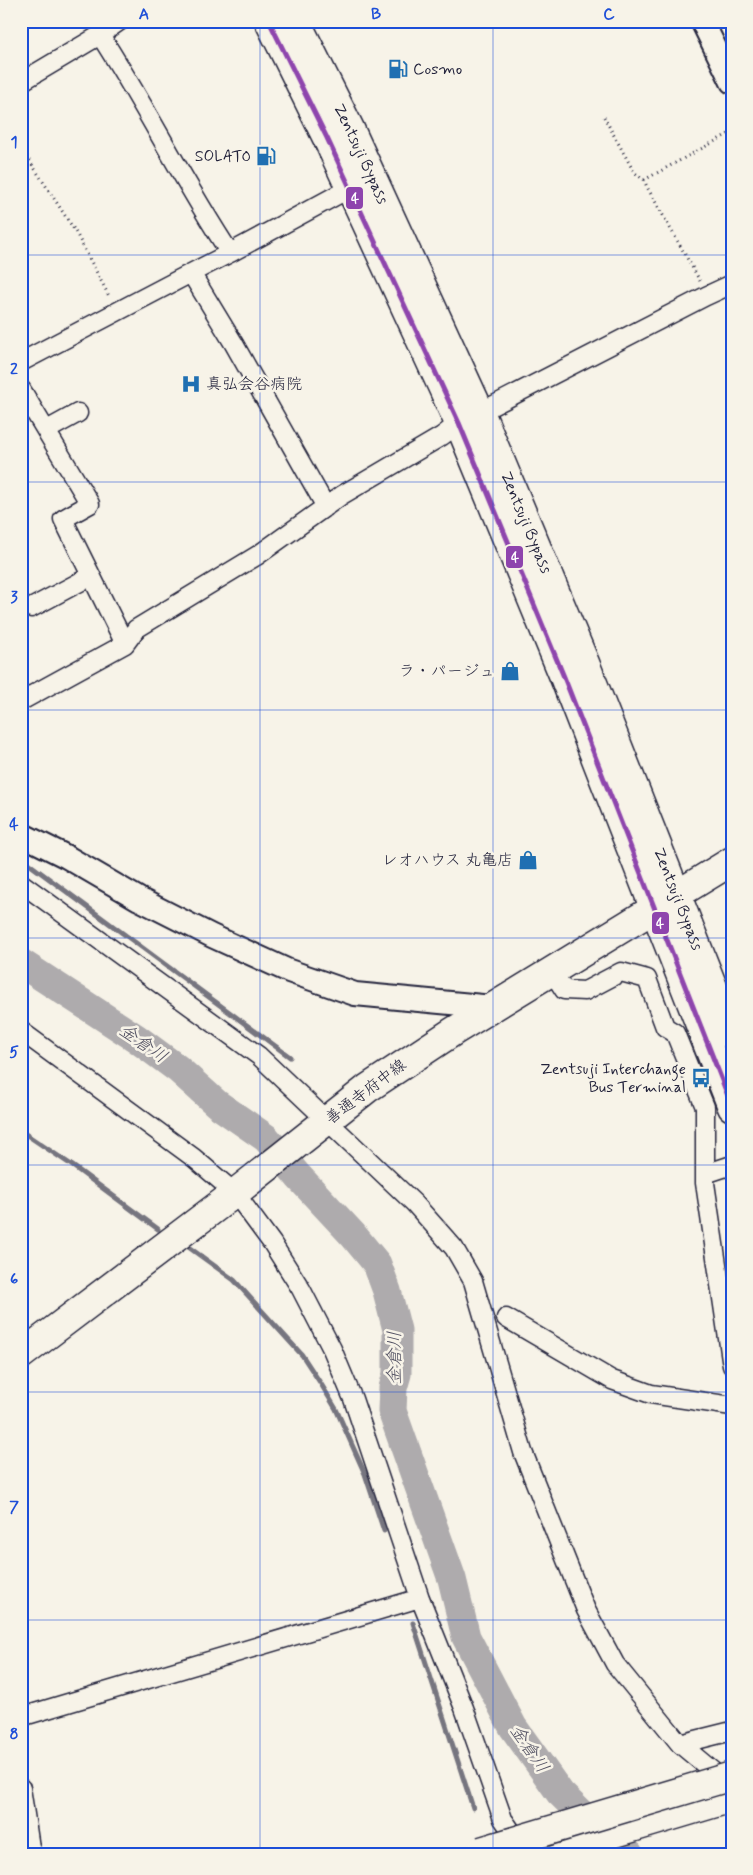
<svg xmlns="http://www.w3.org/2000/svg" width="753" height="1875" font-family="Mynerve,'Klee One',sans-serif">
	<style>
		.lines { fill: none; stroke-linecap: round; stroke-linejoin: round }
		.stream { stroke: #76747f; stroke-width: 5 }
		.river { stroke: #aeabad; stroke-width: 29 }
		.minor-casing { stroke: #22223b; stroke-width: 21 }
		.tertiary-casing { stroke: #22223b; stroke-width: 26 }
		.primary-casing { stroke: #22223b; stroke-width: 31 }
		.trunk-casing { stroke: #22223b; stroke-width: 31 }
		.motorway-casing { stroke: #22223b; stroke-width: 31 }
		.path { stroke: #22223b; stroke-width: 3; stroke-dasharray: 1 4; stroke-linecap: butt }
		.minor { stroke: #f7f3e8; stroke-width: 18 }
		.tertiary { stroke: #f7f3e8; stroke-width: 22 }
		.primary { stroke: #f7f3e8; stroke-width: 28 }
		.trunk { stroke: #f7f3e8; stroke-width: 28 }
		.motorway { stroke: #f7f3e8; stroke-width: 28 }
		.motorway-bridge-casing { stroke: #22223b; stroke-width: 31; stroke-linecap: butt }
		.motorway-bridge { stroke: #f7f3e8; stroke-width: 28 }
		.bus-1-casing { stroke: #f7f3e8; stroke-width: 9 }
		.bus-1 { stroke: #8e44ad; stroke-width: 5 }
		.grid { fill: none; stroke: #1d4ed8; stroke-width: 1; stroke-opacity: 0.55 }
		.labels { text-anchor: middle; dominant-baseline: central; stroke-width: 5; stroke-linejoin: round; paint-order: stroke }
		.poi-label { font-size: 16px; fill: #22223b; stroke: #f7f3e8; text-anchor: end }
		.street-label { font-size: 16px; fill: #22223b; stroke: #f7f3e8 }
		.water-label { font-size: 18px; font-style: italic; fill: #535263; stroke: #f7f3e8 }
		.line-badge { stroke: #f7f3e8; stroke-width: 2 }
		.badge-label { font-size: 14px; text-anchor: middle; font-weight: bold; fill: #fff }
		.neatline { fill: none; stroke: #1d4ed8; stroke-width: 2 }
		.grid-label { font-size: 16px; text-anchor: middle; font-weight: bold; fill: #1d4ed8 }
	</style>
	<rect width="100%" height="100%" fill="#f7f3e8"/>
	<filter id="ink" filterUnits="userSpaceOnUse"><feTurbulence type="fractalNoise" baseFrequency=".02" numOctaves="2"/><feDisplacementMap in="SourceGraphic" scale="10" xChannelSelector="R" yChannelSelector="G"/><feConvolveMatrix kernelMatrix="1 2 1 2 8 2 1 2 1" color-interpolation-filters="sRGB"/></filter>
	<g filter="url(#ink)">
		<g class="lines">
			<path class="stream" d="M21 858 290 1057
				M21 1131 70 1164 158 1229
				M187 1246 234 1280 302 1355 321 1384 336 1409 365 1474 384 1531
				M413 1623 473 1808
				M614 1854 616 1848"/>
			<path class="river" d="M21 963 136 1038 178 1069 217 1104 266 1138 298 1176 353 1235 377 1264 387 1291 397 1330V1374L393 1388 392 1411 452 1579 466 1637 513 1727 560 1793 616 1848 629 1854"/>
			<defs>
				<path id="minor" d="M100 35C146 106 183 182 230 253L191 273 234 344 326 507
					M21 82 100 35 120 21
					M230 253 350 188
					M21 362 191 273
					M21 389 90 504 63 519 125 644
					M47 430 78 413
					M31 608 91 576
					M21 701 125 644 136 629 258 555 342 495 442 436 459 423 706 296 732 284
					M21 883 259 1056 415 1204 454 1248 473 1281 523 1452 586 1610 615 1664 680 1744 727 1783
					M552 971 564 990 585 991 621 972 647 979 665 1027 675 1033 705 1107V1183L732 1366
					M21 1031 194 1158 235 1193 272 1243 301 1289 332 1349 353 1399 420 1598 464 1708 503 1819 527 1854
					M705 1174 732 1165
					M506 1318 612 1380 651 1394 732 1406
					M21 1717 420 1598
					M680 1744 732 1731
					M21 1788 31 1854"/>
				<path id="tertiary" d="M702 21 732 82
					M21 834 67 857 139 899 212 936 289 971 355 994 493 1007"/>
				<path id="primary" d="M21 1355 235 1193 368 1088 454 1031 732 861"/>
				<g id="trunk">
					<path d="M269 21 327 138 459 423 564 677 732 1107"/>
					<path id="s1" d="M296 21 350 129 480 412 585 663 732 1035"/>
				</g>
				<path id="motorway" d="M545 1854 732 1798"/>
			</defs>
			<use href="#minor" class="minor-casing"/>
			<use href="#tertiary" class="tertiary-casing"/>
			<use href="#primary" class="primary-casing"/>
			<use href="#trunk" class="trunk-casing"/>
			<use href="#motorway" class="motorway-casing"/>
			<path class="path" d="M604 117 634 172 644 180 647 187 700 281
				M24 152 75 231 110 298
				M644 180 732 132"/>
			<use href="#minor" class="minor"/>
			<use href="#tertiary" class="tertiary"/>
			<use href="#primary" class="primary"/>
			<use href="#trunk" class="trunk"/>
			<use href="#motorway" class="motorway"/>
			<defs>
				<path id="motorway-bridge" d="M481 1851 732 1776"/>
			</defs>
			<use href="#motorway-bridge" class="motorway-bridge-casing"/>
			<use href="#motorway-bridge" class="motorway-bridge"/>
			<defs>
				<path id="bus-1" d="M269 21 327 138 459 423 564 677 732 1106"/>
			</defs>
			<use href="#bus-1" class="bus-1-casing"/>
			<use href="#bus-1" class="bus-1"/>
		</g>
	</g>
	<path class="grid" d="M260 21V1854M493 21V1854M21 255H732M21 482H732M21 710H732M21 938H732M21 1165H732M21 1392H732M21 1620H732"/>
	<defs>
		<symbol id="fuel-bare" viewBox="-9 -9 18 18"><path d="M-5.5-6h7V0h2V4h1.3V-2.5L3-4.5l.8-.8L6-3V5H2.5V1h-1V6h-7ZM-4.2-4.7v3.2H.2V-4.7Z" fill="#1f6fb2" stroke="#f7f3e8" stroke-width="2.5" paint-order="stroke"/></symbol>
		<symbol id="hospital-bare" viewBox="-9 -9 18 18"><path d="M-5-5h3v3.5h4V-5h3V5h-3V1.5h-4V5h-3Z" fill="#1f6fb2" stroke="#f7f3e8" stroke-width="2.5" paint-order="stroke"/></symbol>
		<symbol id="shop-bare" viewBox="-9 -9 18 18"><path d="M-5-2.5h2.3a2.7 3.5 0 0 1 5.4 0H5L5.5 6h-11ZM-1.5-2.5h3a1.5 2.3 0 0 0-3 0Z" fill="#1f6fb2" stroke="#f7f3e8" stroke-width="2.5" paint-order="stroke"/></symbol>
		<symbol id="bus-bare" viewBox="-9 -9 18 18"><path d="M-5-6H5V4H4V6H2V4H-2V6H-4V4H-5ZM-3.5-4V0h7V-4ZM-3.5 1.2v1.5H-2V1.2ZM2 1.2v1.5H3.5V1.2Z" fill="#1f6fb2" stroke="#f7f3e8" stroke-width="2.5" paint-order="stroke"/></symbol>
	</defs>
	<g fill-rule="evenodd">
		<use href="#fuel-bare" x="384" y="55" width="28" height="28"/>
		<use href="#fuel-bare" x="252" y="142" width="28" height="28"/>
		<use href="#hospital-bare" x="177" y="370" width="28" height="28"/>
		<use href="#shop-bare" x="496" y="657" width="28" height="28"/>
		<use href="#shop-bare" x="514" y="846" width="28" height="28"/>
		<use href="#bus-bare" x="687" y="1064" width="28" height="28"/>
	</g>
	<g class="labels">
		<g class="poi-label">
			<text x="413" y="69" text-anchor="start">Cosmo</text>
			<text x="251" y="156">SOLATO</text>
			<text x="206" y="384" text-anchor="start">真弘会谷病院</text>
			<text x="495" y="671">ラ・パージュ</text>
			<text x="513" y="860">レオハウス 丸亀店</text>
			<text x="686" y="1069">Zentsuji Interchange<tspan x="686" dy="18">Bus Terminal</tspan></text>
		</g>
		<g class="street-label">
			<text stroke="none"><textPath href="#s1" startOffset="148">Zentsuji Bypass</textPath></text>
			<text stroke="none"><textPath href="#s1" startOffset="552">Zentsuji Bypass</textPath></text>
			<text stroke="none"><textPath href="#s1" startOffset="958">Zentsuji Bypass</textPath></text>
			<text transform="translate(366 1092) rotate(-37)">善通寺府中線</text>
		</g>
		<g class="water-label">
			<text transform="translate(143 1044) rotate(35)">金倉川</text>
			<text transform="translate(395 1358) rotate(-90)">金倉川</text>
			<text transform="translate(529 1749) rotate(56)">金倉川</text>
		</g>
	</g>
	<g class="line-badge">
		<rect x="345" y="186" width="19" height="24" rx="5" fill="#8e44ad"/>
		<rect x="505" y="545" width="19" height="24" rx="5" fill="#8e44ad"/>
		<rect x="651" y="911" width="19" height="24" rx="5" fill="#8e44ad"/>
	</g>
	<g class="badge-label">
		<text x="355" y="203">4</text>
		<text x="515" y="562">4</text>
		<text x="660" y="928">4</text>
	</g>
	<rect width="753" height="1875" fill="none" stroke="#f7f3e8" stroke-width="55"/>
	<rect x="28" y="28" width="698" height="1820" class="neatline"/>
	<g class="grid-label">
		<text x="144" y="19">A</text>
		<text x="376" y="19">B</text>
		<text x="609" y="19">C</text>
		<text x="14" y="147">1</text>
		<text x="14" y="374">2</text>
		<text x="14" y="602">3</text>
		<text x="14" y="829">4</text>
		<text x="14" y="1057">5</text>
		<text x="14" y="1284">6</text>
		<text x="14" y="1512">7</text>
		<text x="14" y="1739">8</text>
	</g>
</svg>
